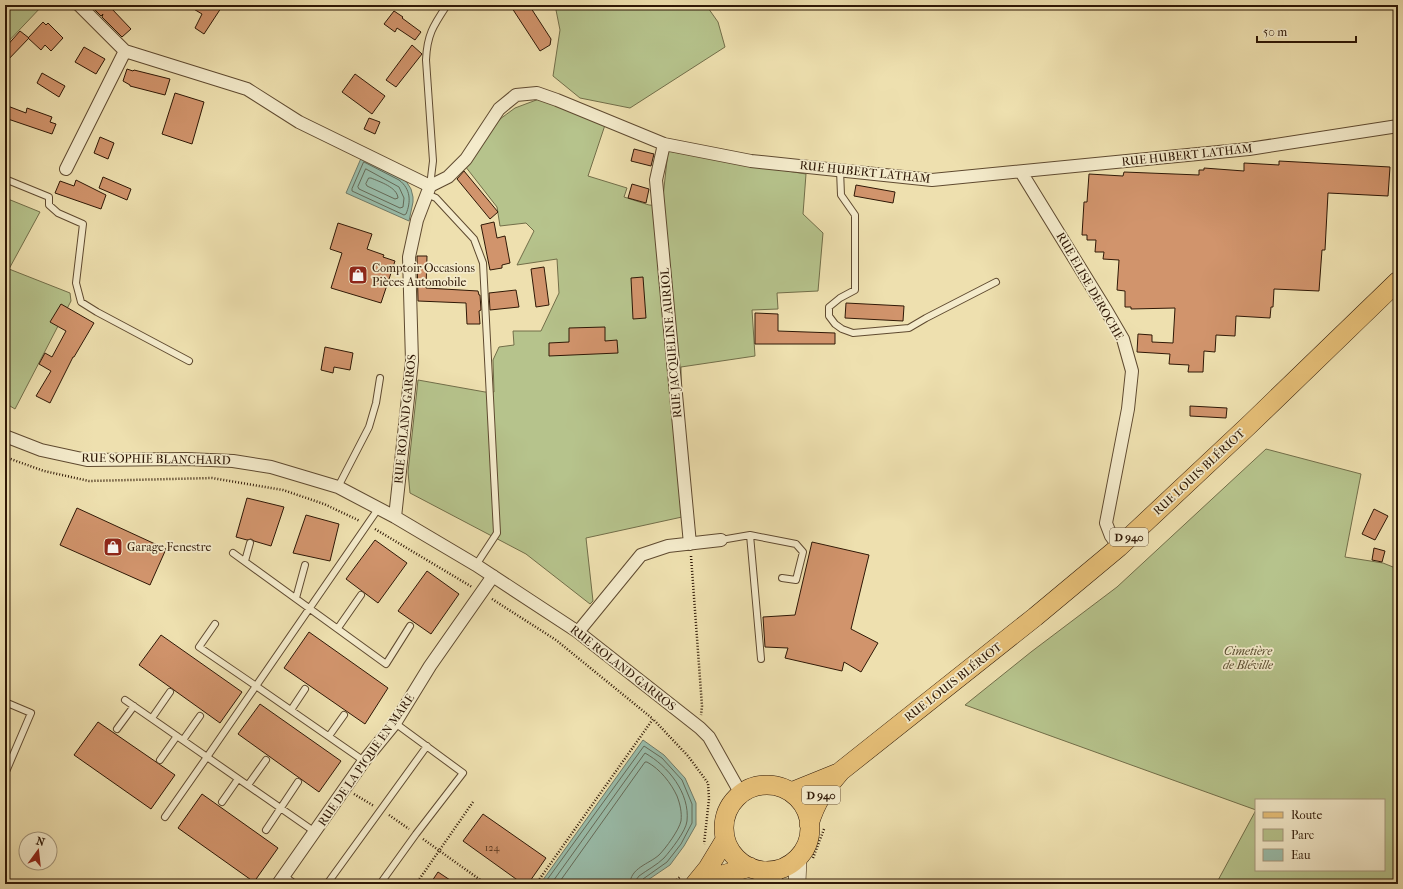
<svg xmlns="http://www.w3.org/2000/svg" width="1403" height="889" font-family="'IM FELL French Canon',serif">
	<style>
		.green { fill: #b6c38c; stroke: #726e49; fill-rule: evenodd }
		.water { fill: #99bdab; stroke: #6f7b69 }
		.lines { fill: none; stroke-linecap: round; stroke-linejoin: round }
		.shore { stroke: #646a58; stroke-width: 1 }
		.building { fill: #d1946c; stroke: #2f1806 }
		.lane-casing { stroke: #5f4a30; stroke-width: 8 }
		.street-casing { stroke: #5f4a30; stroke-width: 14 }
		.secondary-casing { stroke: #2f1806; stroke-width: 18 }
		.primary-casing { stroke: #2f1806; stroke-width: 20 }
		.path { stroke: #2f1806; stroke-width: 2.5; stroke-dasharray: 1 2; stroke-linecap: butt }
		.lane { stroke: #f4ebcb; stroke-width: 6 }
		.street { stroke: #f4ebcb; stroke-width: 12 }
		.secondary { stroke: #f4ebcb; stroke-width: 17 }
		.primary { stroke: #e7c078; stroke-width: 19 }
		.labels { text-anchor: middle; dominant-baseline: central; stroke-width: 3.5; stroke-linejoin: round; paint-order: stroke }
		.number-label { font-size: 10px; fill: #583720 }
		.shield { fill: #f4ebcb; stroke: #6a5741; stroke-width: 1 }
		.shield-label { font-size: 11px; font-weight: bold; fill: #2f1806 }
		.street-label { font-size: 12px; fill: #2f1806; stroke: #f4ebcb }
		.poi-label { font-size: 12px; fill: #2f1806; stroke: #f4ebcb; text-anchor: start }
		.park-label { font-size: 12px; font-style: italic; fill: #584b2e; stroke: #f4ebcb }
	</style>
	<rect width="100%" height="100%" fill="#eee0af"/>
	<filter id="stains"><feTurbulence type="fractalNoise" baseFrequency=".005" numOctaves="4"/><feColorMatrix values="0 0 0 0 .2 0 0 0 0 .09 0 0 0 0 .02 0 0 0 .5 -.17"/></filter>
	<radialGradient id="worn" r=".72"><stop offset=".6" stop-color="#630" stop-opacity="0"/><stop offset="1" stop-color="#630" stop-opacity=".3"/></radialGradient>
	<path class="green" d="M5 5H43L5 45Z
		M555 5H706L718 22 725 47 630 108 580 98 553 76 560 30Z
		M539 99 605 125 588 176 627 188 624 197 649 205 662 206 668 151 769 168 806 174 803 214 823 233 818 291 777 293 778 309 752 310 755 356 681 367 682 517 586 538 593 601 590 604 526 554 410 493 408 472 418 380 485 392H494L493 360 499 347 514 345 513 331H541L559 293 557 259 517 265 534 231 526 223 500 226 497 207 465 166 500 119 515 108Z
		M8 199 40 212 9 269 70 293 71 301 15 409 5 403V204Z
		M1266 449 1361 474 1345 557 1383 563 1398 569V884H1216L1256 810 965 705 1031 652 1117 587ZM1256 800H1384V870H1256Z"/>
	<path class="water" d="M362 156 406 181 411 189 413 197V202L409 221 346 193Z
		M643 740 664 755 685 778 696 803V825L684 846 670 865 642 884H540Z"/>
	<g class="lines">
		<path class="shore" d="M364 162 399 180C411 189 411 202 406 214L404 215 352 191V189Z
			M366 169 399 187 404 198 403 207 400 208 359 189 358 187Z
			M369 178H371C380 182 397 187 398 198L395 199 367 186 366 184Z
			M544 884 644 746 662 758 682 780 692 804V823L681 844 667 862 643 879 641 884
			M551 884 645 753C668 766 690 793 687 821 686 831 671 850 664 858 657 865 647 870 639 876L636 880V884
			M558 884 645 762H647C660 769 671 783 677 796 680 804 682 812 681 821 679 830 666 848 659 855 649 864 630 868 630 884"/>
	</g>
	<path class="building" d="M90 5H115L111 8 131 29 122 37 102 17 103 14 101 16Z
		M187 5H223L204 34 195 28 202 14Z
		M510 5H529L551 39 550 45 540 51Z
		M394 11 403 17 402 18 421 32 415 40 397 28 395 32 384 24Z
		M43 22 46 25 48 23 63 38 51 51 45 45 41 50 28 38Z
		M20 31 29 38 5 63V48Z
		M412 45 422 54 396 87 386 80Z
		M84 47 105 59 96 74 75 62Z
		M127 69 133 71 134 70 170 79 165 95 130 86V85L123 81Z
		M42 73 65 86 59 97 37 83Z
		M355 74 385 96 372 114 342 92Z
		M175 93 204 102 192 144 162 134Z
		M5 105 26 113 27 108 52 117 50 122 56 124 52 134 5 118Z
		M369 118 380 122 375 134 364 129Z
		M100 137 114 143 108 159 94 153Z
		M634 149 654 154 651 166 631 161Z
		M1279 161 1390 167 1388 196 1328 193 1325 250H1322L1319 291 1274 289 1273 307H1271L1270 318 1236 316 1235 336 1216 335 1215 352 1204 351 1203 372H1188L1189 365 1169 364 1170 354 1137 352 1138 334 1152 335V342L1173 343 1175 308 1131 309V307H1125V291L1117 290 1119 260 1103 259 1104 252H1095L1096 240H1087V235H1082L1084 202H1087L1089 174 1123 176 1124 172 1199 175V170H1204V168L1244 171V163L1279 165Z
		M464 171 498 212 490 219 457 179Z
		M103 177 131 189 127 200 99 188Z
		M76 180 106 195 101 209 55 193 60 181 74 186Z
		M632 184 649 189 646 203 628 198Z
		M856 185 895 192 893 203 854 196Z
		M494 222 497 238 505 236 510 263 502 265V268L490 270 481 225Z
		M338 223 372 234 367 249 384 255 383 257 395 261 381 303 331 288 342 253 330 249Z
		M417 256H427L426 288 478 291 479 295H480L481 310 479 311 480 324H467L466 303 418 301Z
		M544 267 549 305 536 307 531 269Z
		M643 277 646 318 633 319 631 278Z
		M516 290 519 307 490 310 489 293Z
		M846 303 904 306 903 321 845 318Z
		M61 304 94 323 74 357H73L50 403 36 396 51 371 39 364 45 353 52 357 66 331 50 322Z
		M755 313 778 314V331L835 333V344H755Z
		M605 327V341L617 340 618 353 549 356V343L569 342V328Z
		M325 347 353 353 350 370 334 367 333 373 321 370Z
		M1190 406 1227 408 1226 418 1190 416Z
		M247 498 284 507 271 546 254 541 251 539 247 540 236 537Z
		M77 508 166 549 150 585 60 545Z
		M1374 509 1388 516 1375 540 1362 534Z
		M306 515 339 524 330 561 293 553Z
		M375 540 407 563 378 603 346 579Z
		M812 542 869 555 851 629 878 643 861 672 844 662 842 671 785 658 788 648 765 647 763 617 795 615Z
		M1374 548 1385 551 1382 562 1372 560Z
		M427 571 459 594 431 634 398 611Z
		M309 632 388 688 365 724 284 668Z
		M161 635 242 692 220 723 139 665Z
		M260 704 341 761 319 792 238 734Z
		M98 722 175 775 151 809 74 755Z
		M202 794 278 848 254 882 178 828Z
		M483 814 546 858 528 884H523L463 841Z
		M438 872 456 884H430Z"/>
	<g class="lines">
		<defs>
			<path id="lane" d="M840 170 841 195 855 215V290L840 298 829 307V316L835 324 842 329 853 333 909 328 926 318 996 282
				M5 179 49 197V205L58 213 83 224 76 283 81 302 97 312 189 361
				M430 186 433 161 426 60C427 35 433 26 447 5
				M427 194 436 198 474 239 483 263 497 533 476 565
				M338 487 369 427 376 403 380 378
				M750 535 761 659
				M721 540 750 535 796 544 803 552 796 580 782 578
				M233 553 386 664 410 626
				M245 561 250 543
				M296 598 305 565
				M215 624 199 647 256 686 207 757 315 832
				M338 628 361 595
				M125 700 207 757 165 817
				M5 702 31 713 5 774
				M291 710 305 689
				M152 718 170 692
				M117 729 134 706
				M329 736 344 715
				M183 740 200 716
				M160 760 177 736
				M364 761 256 686 378 509
				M248 785 266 760
				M222 802 238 779
				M266 830 298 782
				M284 876 295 884
				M327 884 427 746
				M380 884 416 834 463 773 395 723"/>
			<path id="street" d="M79 5 125 51 247 89 299 122 430 186 417 220 409 257 412 361 395 517
				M664 144 656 180 690 544
				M66 169 125 51
				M1021 172 1106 310 1123 339 1132 371 1128 409 1106 523 1111 536 1119 547
				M430 186 448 177 466 159 499 109 516 95 537 93 557 100 664 144 751 161 932 180 1249 149 1398 126
				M5 436 41 450 87 460 187 459 233 461 271 467 338 487 395 517 476 565 578 632 700 728 709 737 741 794
				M578 632 641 555 668 546 721 540
				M278 884 364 761 395 723 430 666 493 576"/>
			<path id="secondary" d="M765 870 772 878 775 884
				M797 884 798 857"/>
			<path id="primary" d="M724 828a43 43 0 1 1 86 0a43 43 0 1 1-86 0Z
				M791 792 838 773
				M809 824C817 799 824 791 841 771L1035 617 1119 547 1248 426 1398 281
				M695 884 708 868 725 840
				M699 884 715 877 750 867"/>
		</defs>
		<use href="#lane" class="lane-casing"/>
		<use href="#street" class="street-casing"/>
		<use href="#secondary" class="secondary-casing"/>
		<use href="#primary" class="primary-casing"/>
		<path class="path" d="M5 457 44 471 89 481 212 478 283 490 324 504 360 521
			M375 529 472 587
			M691 556 702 706 701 715
			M492 599 556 640 653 719
			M354 794 374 806
			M389 815 409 829
			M423 839 486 884
			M813 858 824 829
			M5 880 14 884
			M416 884 473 802
			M536 884 653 719 688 756 708 783 709 799 704 844
			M672 884 681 876"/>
		<use href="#lane" class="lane"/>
		<use href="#street" class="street"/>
		<use href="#secondary" class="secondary"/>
		<use href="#primary" class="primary"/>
	</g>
	<defs>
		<symbol id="shop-square" viewBox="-11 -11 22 22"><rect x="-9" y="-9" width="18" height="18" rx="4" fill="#8f2418" stroke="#f4ebcb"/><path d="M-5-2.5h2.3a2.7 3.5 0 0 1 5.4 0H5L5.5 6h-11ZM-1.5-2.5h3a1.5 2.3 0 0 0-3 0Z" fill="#fff"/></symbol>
	</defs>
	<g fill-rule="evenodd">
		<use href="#shop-square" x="347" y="264" width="22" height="22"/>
		<use href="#shop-square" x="102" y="536" width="22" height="22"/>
	</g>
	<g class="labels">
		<g class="number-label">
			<text x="492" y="848">124</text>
		</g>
		<g class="shield">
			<rect x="1110" y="528" width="38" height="18" rx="3"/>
			<rect x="802" y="786" width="38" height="18" rx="3"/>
		</g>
		<g class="shield-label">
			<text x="1129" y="537">D 940</text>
			<text x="821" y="795">D 940</text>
		</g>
		<g class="street-label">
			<text transform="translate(1187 155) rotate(-6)">RUE HUBERT LATHAM</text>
			<text transform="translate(865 172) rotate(6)">RUE HUBERT LATHAM</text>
			<text transform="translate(1090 286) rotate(60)">RUE ELISE DEROCHE</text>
			<text transform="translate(671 343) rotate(-95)">RUE JACQUELINE AURIOL</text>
			<text transform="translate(405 419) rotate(-84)">RUE ROLAND GARROS</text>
			<text transform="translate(156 459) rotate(1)">RUE SOPHIE BLANCHARD</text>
			<text transform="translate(1199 472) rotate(-43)">RUE LOUIS BLÉRIOT</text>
			<text transform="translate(623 668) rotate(38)">RUE ROLAND GARROS</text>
			<text transform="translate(953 682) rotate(-38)">RUE LOUIS BLÉRIOT</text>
			<text transform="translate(366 760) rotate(-55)">RUE DE LA PIQUE EN MARE</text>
		</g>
		<g class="poi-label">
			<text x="372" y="268">Comptoir Occasions<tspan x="372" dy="14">Pièces Automobile</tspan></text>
			<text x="127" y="547">Garage Fenestre</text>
		</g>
		<g class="park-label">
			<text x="1248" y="651">Cimetière<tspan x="1248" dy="14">de Bléville</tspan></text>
		</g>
	</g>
	<rect width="1403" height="889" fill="none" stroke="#eee0af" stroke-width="20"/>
	<rect x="6" y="6" width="1391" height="877" fill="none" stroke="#2f1806" stroke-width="2"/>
	<rect x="10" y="10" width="1383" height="869" fill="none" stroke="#2f1806"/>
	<rect x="1255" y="799" width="130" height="72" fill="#f4ebcb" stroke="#a5977c"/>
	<rect x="1263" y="812" width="20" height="6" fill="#e7c078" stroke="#a5977c"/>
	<text x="1291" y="819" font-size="12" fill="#2f1806">Route</text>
	<rect x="1263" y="829" width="20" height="12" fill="#b6c38c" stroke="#a5977c"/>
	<text x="1291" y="839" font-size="12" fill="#2f1806">Parc</text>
	<rect x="1263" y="849" width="20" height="12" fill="#99bdab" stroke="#a5977c"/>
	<text x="1291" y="859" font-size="12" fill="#2f1806">Eau</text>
	<g transform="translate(38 851) rotate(15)"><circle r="19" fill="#f4ebcb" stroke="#a5977c"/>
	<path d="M0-3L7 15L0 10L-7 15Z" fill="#8f2418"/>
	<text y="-6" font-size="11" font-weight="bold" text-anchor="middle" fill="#2f1806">N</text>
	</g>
	<path d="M1257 36v6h99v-6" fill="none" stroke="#2f1806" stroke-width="2"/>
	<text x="1263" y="36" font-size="12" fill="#2f1806" stroke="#f4ebcb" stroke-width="3" paint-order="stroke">50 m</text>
	<rect width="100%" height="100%" filter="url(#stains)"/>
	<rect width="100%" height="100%" fill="url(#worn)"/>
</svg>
